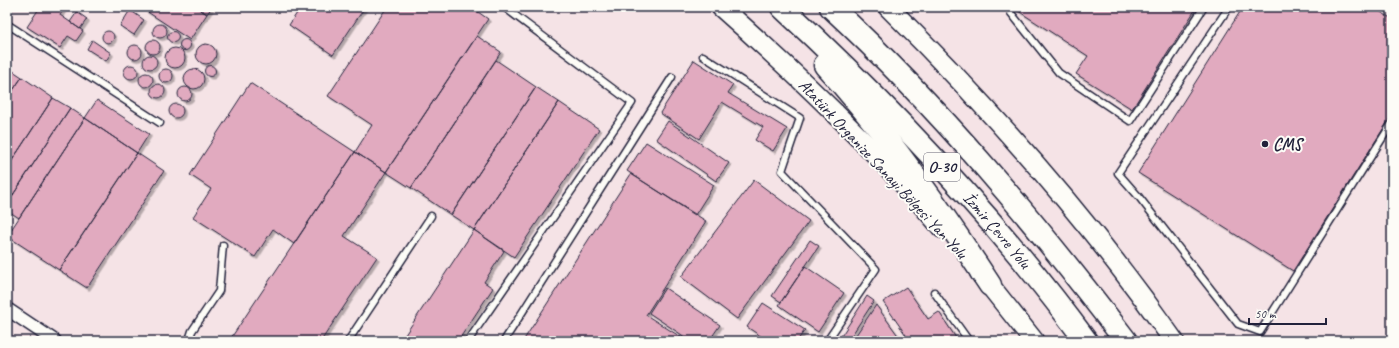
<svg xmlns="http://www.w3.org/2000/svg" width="1399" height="348" font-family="Caveat,sans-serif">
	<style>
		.building { fill: #e1aabf; stroke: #22223b; filter: url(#shadow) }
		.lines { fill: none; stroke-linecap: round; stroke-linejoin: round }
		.service-casing { stroke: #22223b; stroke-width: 9 }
		.minor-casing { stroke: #22223b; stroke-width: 15 }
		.primary-casing { stroke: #22223b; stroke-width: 22 }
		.motorway-casing { stroke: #22223b; stroke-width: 25 }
		.service { stroke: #fdfcf7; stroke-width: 6 }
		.minor { stroke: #fdfcf7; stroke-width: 12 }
		.primary { stroke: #fdfcf7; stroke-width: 19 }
		.motorway { stroke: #fdfcf7; stroke-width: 22 }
		.poi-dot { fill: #22223b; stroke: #fdfcf7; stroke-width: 1.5 }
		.labels { text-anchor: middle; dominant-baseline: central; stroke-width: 4; stroke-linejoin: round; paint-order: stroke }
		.shield { fill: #fdfcf7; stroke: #646373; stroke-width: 1 }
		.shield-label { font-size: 16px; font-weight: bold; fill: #22223b }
		.poi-label { font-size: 17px; font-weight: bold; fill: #22223b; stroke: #fdfcf7; text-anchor: start }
		.street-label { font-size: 17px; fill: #22223b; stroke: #fdfcf7 }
	</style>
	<defs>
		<filter id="shadow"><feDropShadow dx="2.5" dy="2.5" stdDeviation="0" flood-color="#0004"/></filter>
	</defs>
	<rect width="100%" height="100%" fill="#f5e3e6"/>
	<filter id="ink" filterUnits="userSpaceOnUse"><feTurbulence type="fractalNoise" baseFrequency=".025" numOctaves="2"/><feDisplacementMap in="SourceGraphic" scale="8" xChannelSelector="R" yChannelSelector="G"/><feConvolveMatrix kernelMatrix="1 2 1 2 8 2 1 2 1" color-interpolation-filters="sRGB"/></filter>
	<g filter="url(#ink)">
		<path class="building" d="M40 7H65L60 15 83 31 76 41 68 36 60 48 27 27Z
			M140 7H196L207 14 190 40Z
			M196 7H212L207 14Z
			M301 7H365L333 55 289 25Z
			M387 7H471L488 19 386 172 355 152 372 125 328 96Z
			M1012 7H1197L1132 109 1076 74 1088 56Z
			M1243 7H1373L1392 19V115L1293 271 1138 173Z
			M130 10 144 20 134 35 120 26Z
			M77 12 87 19 80 29 70 22Z
			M153 31a7 7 0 1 1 14 0a7 7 0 1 1-14 0Z
			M102 37a6 6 0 1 1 12 0a6 6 0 1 1-12 0Z
			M167.5 37a5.5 5.5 0 1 1 11 0a5.5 5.5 0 1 1-11 0Z
			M477 36 501 52 411 188 386 172Z
			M179.5 45a5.5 5.5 0 1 1 11 0a5.5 5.5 0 1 1-11 0Z
			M146 47a7 7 0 1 1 14 0a7 7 0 1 1-14 0Z
			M92 40 111 53 106 61 87 49Z
			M196 54a10 10 0 1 1 20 0a10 10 0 1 1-20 0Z
			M128 52a7 7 0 1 1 14 0a7 7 0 1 1-14 0Z
			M165 58a10 10 0 1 1 20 0a10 10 0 1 1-20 0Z
			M143 62a7 7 0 1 1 14 0a7 7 0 1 1-14 0Z
			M496 60 536 87 451 215 411 188Z
			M694 60 733 85 728 93 787 129 773 151 755 140 763 127 722 102 699 139 660 113Z
			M124 72a7 7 0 1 1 14 0a7 7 0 1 1-14 0Z
			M204.5 71a5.5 5.5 0 1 1 11 0a5.5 5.5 0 1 1-11 0Z
			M7 67 22 77 7 99Z
			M159 76a7 7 0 1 1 14 0a7 7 0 1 1-14 0Z
			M184 79a10 10 0 1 1 20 0a10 10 0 1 1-20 0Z
			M139 80a7 7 0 1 1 14 0a7 7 0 1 1-14 0Z
			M22 77 53 98 7 168V99Z
			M250 83 355 152 294 244 273 229 255 257 193 217 211 189 190 175Z
			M151 91a7 7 0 1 1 14 0a7 7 0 1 1-14 0Z
			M178 94a7 7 0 1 1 14 0a7 7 0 1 1-14 0Z
			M536 87 559 102 474 230 451 215Z
			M53 98 70 108 7 204V168Z
			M97 100 149 134 137 153 85 118Z
			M559 102 599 129 514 257 474 230Z
			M169 111a7 7 0 1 1 14 0a7 7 0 1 1-14 0Z
			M70 108 85 118 19 218 7 210V204Z
			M85 118 137 153 59 270 7 236Z
			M668 121 729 163 716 181 656 139Z
			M646 142 714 185 695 215 627 171Z
			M355 152 386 172 344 236 377 257 321 341H229Z
			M137 153 164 171 87 288 59 270Z
			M631 174 706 221 646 315 687 341H523Z
			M754 180 809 221 737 319 681 277Z
			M474 230 504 251 484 282 493 288 458 341H401Z
			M810 240 819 246 781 302 772 296Z
			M805 266 844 293 818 332 779 305Z
			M906 287 928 319 939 312 958 341H910L883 302Z
			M665 288 720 325 709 341H691L649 313Z
			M867 296 874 301 848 341H838Z
			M763 303 805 330 797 341H768L747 327Z
			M876 305 902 341H852Z"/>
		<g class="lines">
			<defs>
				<path id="service" d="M1229 7 1118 173 1139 197 1238 324 1260 332 1392 123
					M1011 13 1059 73 1130 121 1204 7
					M7 24 160 123
					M703 56 800 118 782 171 876 269 827 341
					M934 292 969 341
					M190 341V337L192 331 219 291 223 245
					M348 341 431 216
					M468 341 632 103 504 7
					M504 341 672 77"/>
				<path id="minor" d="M7 309 55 341"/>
				<path id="primary" d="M721 7C799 76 875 148 942 228
					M888 7C992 110 1090 221 1174 341
					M980 273 1034 341"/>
				<g id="motorway">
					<path id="s1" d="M782 7C893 110 997 220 1086 341"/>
					<path d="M831 7C940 108 1036 223 1126 341"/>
					<path d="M825 65C887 133 940 208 990 285"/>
				</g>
			</defs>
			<use href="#service" class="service-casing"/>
			<use href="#minor" class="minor-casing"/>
			<use href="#primary" class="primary-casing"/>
			<use href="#motorway" class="motorway-casing"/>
			<use href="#service" class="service"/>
			<use href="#minor" class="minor"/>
			<use href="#primary" class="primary"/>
			<use href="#motorway" class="motorway"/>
		</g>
	</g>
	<circle class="poi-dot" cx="1265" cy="144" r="4"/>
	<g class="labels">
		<rect class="shield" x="924" y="153" width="36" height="28" rx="3"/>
		<g class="shield-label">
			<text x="942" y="167">O-30</text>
		</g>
		<g class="poi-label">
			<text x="1273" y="144">CMS</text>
		</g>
		<g class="street-label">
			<text transform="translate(883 169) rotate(47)">Atatürk Organize Sanayi Bölgesi Yan Yolu</text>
			<text stroke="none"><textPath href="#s1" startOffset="310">İzmir Çevre Yolu</textPath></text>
		</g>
	</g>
	<rect width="1399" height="348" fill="none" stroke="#fdfcf7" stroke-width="24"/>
	<rect x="12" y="12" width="1375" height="324" fill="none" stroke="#22223b" stroke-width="1.5" filter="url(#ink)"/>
	<path d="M1249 318v6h77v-6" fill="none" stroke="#22223b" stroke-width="2"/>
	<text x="1255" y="318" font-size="12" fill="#22223b" stroke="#fdfcf7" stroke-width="3" paint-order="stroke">50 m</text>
</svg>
